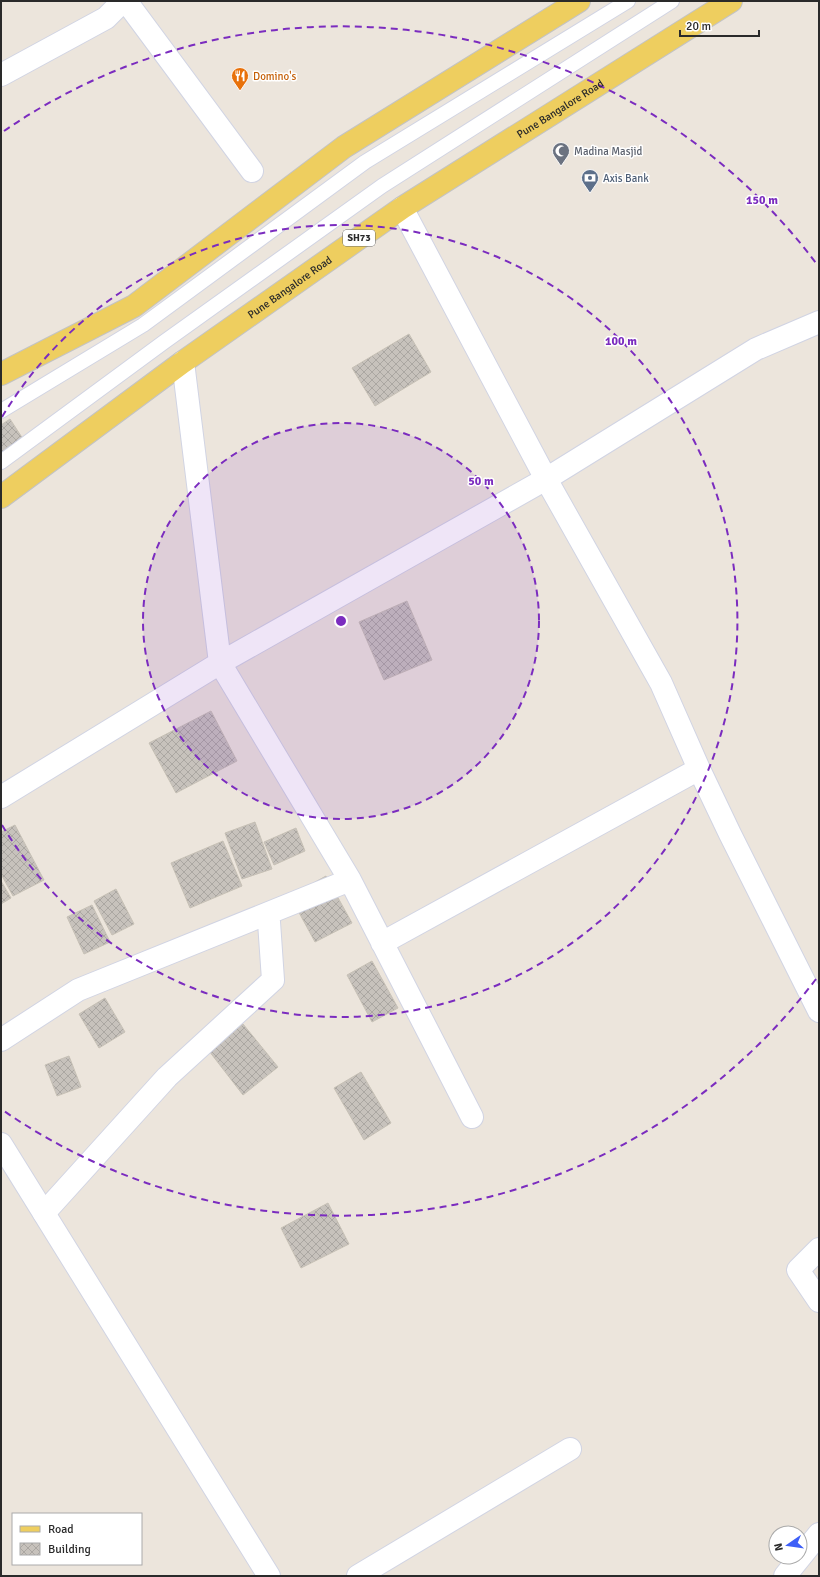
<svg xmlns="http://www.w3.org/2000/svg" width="820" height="1577" font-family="Signika,sans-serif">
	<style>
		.building { fill: url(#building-cross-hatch); stroke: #c7c1b6 }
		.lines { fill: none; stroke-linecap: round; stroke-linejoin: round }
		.lane-casing { stroke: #d1d4e3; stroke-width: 16 }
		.street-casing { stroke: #d1d4e3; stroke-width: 24 }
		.secondary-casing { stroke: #d1d4e3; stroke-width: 24 }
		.primary-casing { stroke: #c3c3c3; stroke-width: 24 }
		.lane { stroke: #fff; stroke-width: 14 }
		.street { stroke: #fff; stroke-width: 22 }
		.secondary { stroke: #fff; stroke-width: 22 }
		.primary { stroke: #eece5f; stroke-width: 22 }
		.ring { fill: none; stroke: #7b2cbf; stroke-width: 2; stroke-dasharray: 7 5 }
		.labels { text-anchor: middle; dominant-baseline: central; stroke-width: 3; stroke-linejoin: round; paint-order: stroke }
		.shield { fill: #fff; stroke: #6a6a6a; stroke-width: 1 }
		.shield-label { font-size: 10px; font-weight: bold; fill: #2a2a2a }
		.food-label { font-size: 11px; fill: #c56008; stroke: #fff; text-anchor: start }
		.street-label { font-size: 11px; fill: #2a2a2a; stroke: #fff }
		.worship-label { font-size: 11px; fill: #5b616d; stroke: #fff; text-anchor: start }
		.service-label { font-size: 11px; fill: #4e5e75; stroke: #fff; text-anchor: start }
		.centre { fill: #7b2cbf; stroke: #fff; stroke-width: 2 }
		.ring-label { font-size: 12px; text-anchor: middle; font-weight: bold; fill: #7b2cbf; stroke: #fff; stroke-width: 3; stroke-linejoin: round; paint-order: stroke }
	</style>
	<defs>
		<pattern id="building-cross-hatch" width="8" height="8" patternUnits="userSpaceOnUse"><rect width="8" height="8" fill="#c7c2bc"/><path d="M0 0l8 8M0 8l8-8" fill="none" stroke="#aba7a2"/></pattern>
	</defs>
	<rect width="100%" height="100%" fill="#ece5dc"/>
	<path class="building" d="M409 334 431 372 375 406 352 368Z
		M10 419 23 439 1 454V425Z
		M407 601 432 660 384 680 359 622Z
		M211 711 237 761 176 793 149 743Z
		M255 822 272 869 242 879 225 833Z
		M15 825 44 880 13 896 1 874V832Z
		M296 828 305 851 274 865 264 842Z
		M223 841 242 886 190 908 171 863Z
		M326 876 352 923 315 942 290 896Z
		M1 881 11 898 1 904Z
		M116 889 134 924 112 935 94 901Z
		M92 905 110 942 84 954 67 917Z
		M372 961 398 1008 372 1022 347 975Z
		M105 998 125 1032 99 1048 79 1014Z
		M243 1024 278 1067 243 1095 209 1051Z
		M69 1056 81 1087 57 1096 45 1065Z
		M361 1072 391 1123 364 1140 334 1088Z
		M328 1203 349 1244 301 1268 281 1228Z"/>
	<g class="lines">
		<defs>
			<path id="lane" d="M1 411 143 325 365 162 628 1
				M1 462 164 342 382 186 672 1"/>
			<path id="street" d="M126 1 252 171
				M1 75 106 18 123 1
				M402 208 546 479 661 683 699 769 730 834 819 1011
				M183 362 220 663 350 880 472 1117
				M1 797 220 663 546 479 756 349 819 322
				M382 943 699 769
				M1 1040 78 990 350 880
				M44 1213 167 1077 273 980 269 922
				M819 1249 798 1270 819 1301
				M358 1576 570 1449
				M785 1576 819 1534"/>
			<path id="secondary" d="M1 1144 269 1576"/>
			<g id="primary">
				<path d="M1 374 134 306 344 147 579 1"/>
				<path id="s1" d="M1 497 183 362 402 208 731 1"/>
			</g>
		</defs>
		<use href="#lane" class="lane-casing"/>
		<use href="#street" class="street-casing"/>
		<use href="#secondary" class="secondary-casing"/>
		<use href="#primary" class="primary-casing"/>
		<use href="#lane" class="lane"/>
		<use href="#street" class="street"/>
		<use href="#secondary" class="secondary"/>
		<use href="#primary" class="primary"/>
	</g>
	<circle cx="341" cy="621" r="198" fill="#7b2cbf" fill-opacity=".12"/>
	<g class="ring">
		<circle cx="341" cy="621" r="198"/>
		<path d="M2 417A396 396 0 1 1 2 825"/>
		<path d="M816 979A595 595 0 0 1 4 1111M4 131A595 595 0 0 1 816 263"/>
	</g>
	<defs>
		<symbol id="restaurant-pin" viewBox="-11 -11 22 30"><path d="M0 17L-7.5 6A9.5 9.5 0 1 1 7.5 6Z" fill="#e8710a" stroke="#fff"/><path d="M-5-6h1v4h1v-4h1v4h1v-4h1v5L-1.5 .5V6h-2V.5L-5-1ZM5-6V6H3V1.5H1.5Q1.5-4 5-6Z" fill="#fff"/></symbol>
		<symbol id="mosque-pin" viewBox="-11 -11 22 30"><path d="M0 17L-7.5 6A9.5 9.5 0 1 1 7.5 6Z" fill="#6b7280" stroke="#fff"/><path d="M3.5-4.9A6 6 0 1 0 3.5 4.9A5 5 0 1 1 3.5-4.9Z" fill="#fff"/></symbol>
		<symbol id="bank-pin" viewBox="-11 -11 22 30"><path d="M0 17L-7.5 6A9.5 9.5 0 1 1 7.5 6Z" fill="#5c6f8a" stroke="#fff"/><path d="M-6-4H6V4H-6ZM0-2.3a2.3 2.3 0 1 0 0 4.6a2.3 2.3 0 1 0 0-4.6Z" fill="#fff"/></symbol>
	</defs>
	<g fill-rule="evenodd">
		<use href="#restaurant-pin" x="230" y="66" width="20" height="27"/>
		<use href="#mosque-pin" x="551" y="141" width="20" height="27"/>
		<use href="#bank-pin" x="580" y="168" width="20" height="27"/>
	</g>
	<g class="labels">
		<rect class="shield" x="343" y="230" width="32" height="16" rx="3"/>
		<g class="shield-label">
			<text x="359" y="238">SH73</text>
		</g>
		<g class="food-label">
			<text x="253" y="76">Domino's</text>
		</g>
		<g class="street-label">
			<text stroke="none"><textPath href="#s1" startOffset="681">Pune Bangalore Road</textPath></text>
			<text stroke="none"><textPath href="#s1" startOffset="357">Pune Bangalore Road</textPath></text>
		</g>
		<g class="worship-label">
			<text x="574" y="151">Madina Masjid</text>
		</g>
		<g class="service-label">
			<text x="603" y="178">Axis Bank</text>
		</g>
	</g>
	<circle cx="341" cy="621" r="6" class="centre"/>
	<g class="ring-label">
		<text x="762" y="204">150 m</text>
		<text x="621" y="345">100 m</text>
		<text x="481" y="485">50 m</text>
	</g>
	<rect width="820" height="1577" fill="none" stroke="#2a2a2a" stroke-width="4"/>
	<rect x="12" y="1513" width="130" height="52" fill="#ffffff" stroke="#aaaaaa"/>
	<rect x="20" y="1526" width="20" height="6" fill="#eece5f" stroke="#aaaaaa"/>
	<text x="48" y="1533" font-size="12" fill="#2a2a2a">Road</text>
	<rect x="20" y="1543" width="20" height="12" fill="url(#building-cross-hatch)" stroke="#aaaaaa"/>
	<text x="48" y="1553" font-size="12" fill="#2a2a2a">Building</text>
	<g transform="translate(788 1545) rotate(257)"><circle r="19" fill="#ffffff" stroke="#aaaaaa"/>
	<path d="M0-3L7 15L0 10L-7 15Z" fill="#3e5ff7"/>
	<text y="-6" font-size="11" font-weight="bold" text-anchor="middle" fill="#2a2a2a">N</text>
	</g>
	<path d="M680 30v6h79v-6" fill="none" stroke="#2a2a2a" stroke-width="2"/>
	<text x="686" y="30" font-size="12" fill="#2a2a2a" stroke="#ffffff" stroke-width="3" paint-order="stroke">20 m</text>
</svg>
